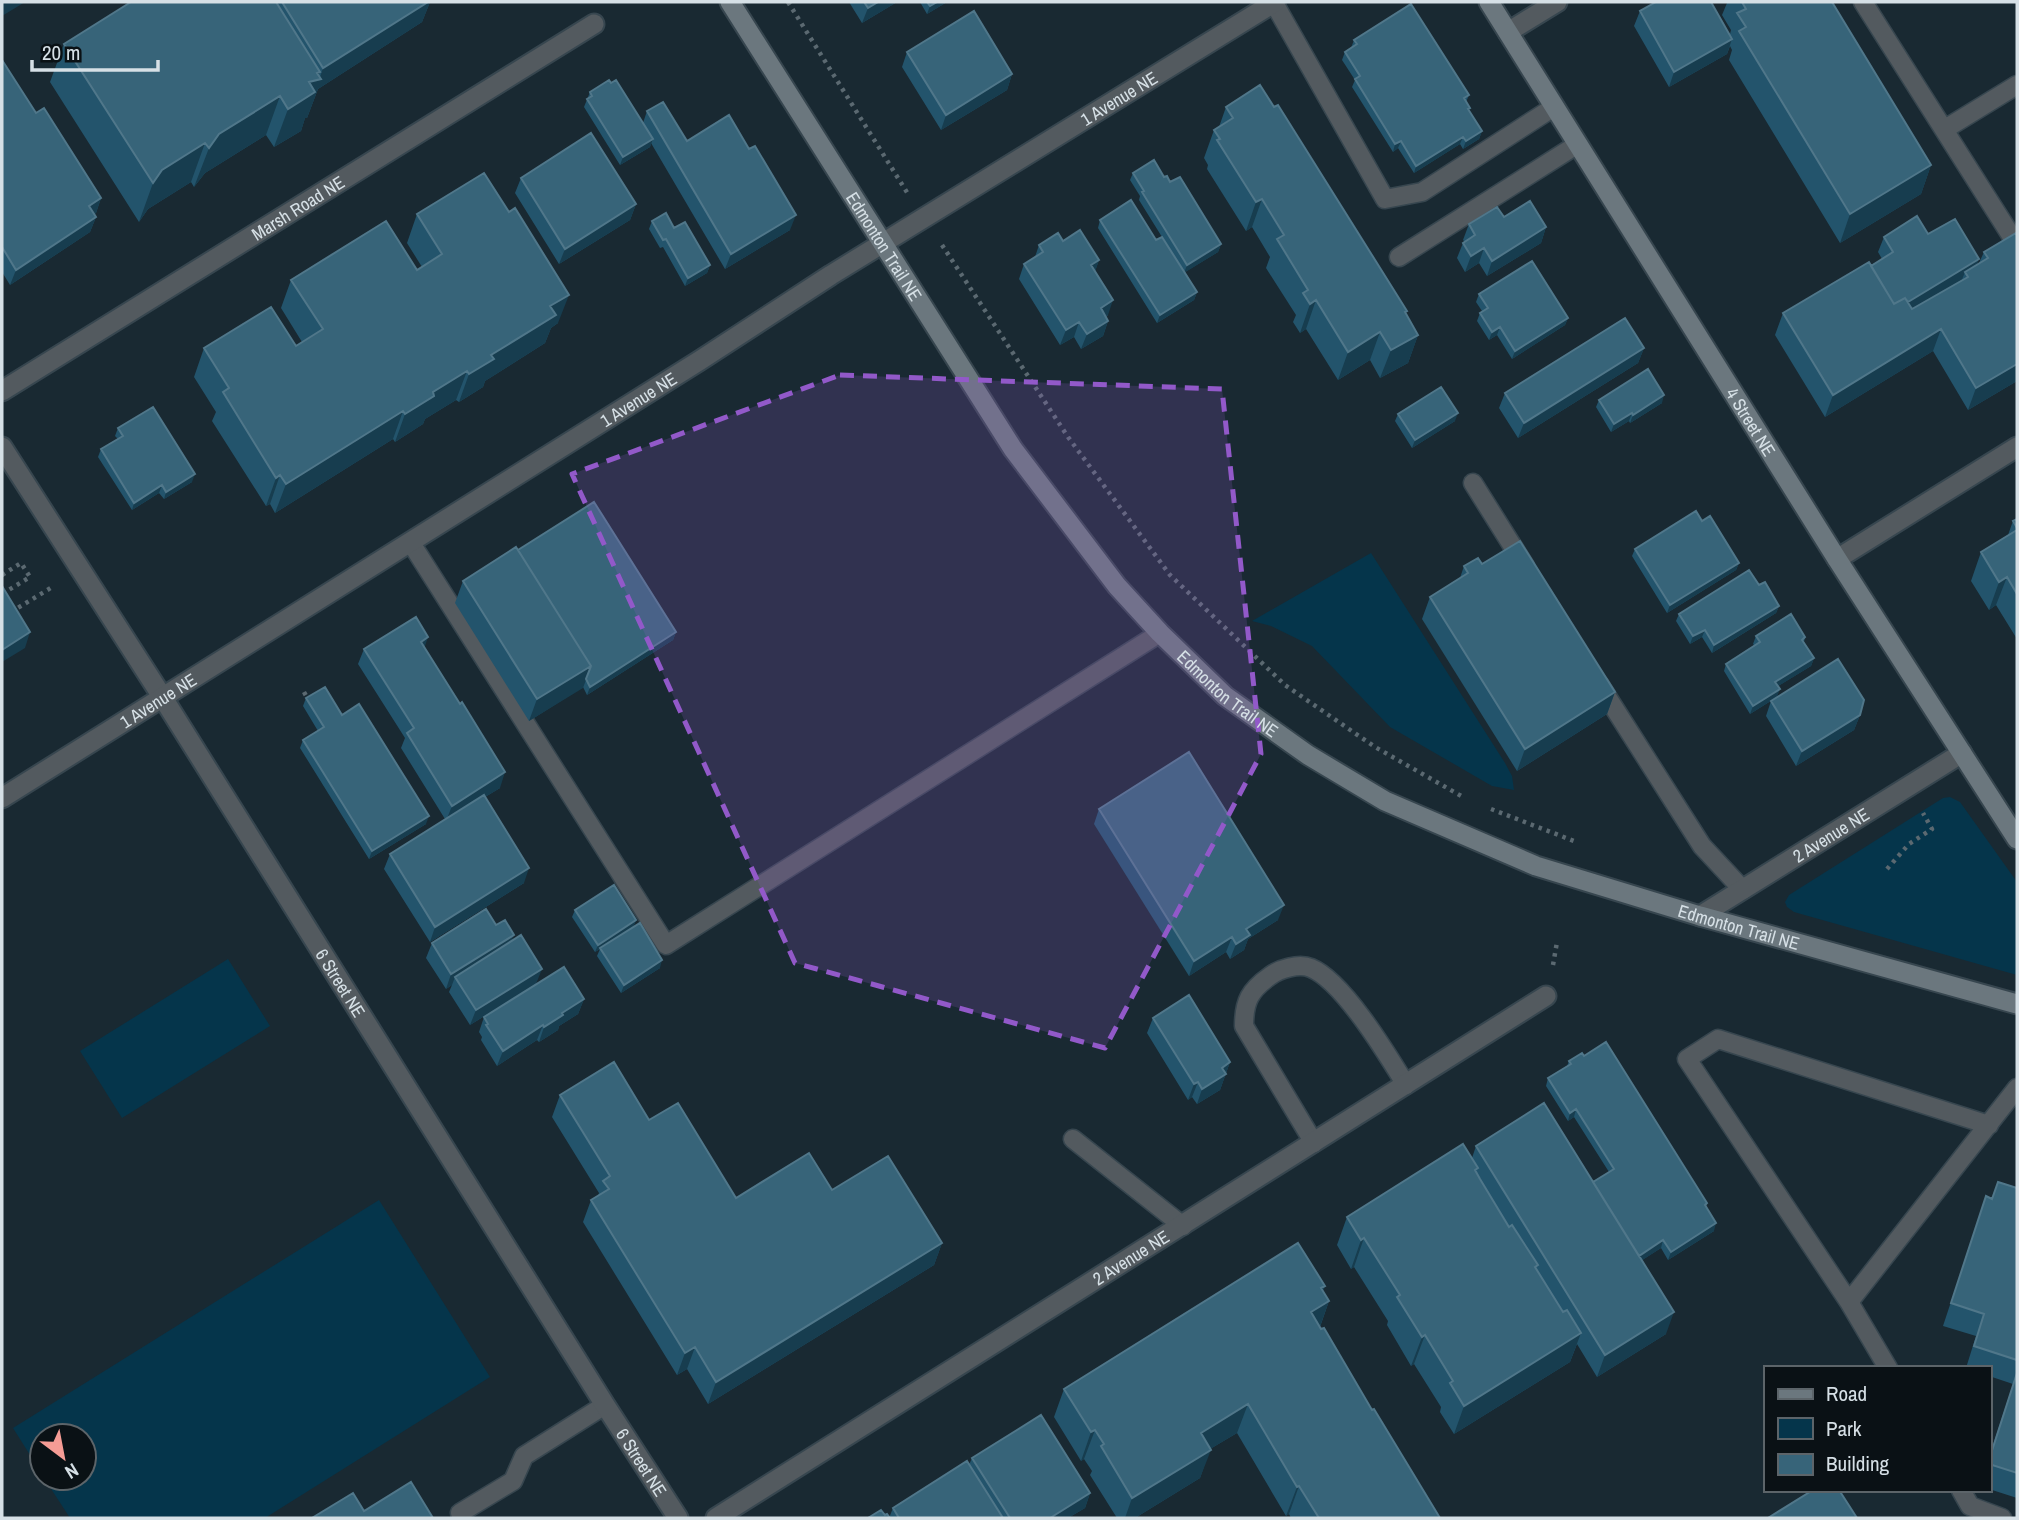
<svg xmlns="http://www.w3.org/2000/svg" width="2019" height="1520" font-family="'Archivo Narrow',sans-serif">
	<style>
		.green { fill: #05354b }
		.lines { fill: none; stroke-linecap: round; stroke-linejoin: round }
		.service-casing { stroke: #37464f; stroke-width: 21 }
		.minor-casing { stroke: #37464f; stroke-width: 23 }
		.tertiary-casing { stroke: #37464f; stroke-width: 23 }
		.secondary-casing { stroke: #37464f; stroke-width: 23 }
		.path { stroke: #5b6971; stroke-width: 4.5; stroke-dasharray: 3.5 5; stroke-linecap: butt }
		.service { stroke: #535a5f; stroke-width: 18 }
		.minor { stroke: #535a5f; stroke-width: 19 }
		.tertiary { stroke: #535a5f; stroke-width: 19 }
		.secondary { stroke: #6b777e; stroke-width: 19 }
		.wall { fill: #23546c }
		.shaded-wall { fill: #173d4f }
		.building { fill: #376479; stroke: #50778a; stroke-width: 2 }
		.marked { fill: #9259c9; fill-opacity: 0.2; stroke: #9259c9; stroke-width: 5; stroke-dasharray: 14 9; stroke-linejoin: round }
		.labels { text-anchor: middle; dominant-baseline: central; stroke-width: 5; stroke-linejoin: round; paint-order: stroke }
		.street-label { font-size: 18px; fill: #d6e0e6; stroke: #0a1115 }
	</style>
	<rect width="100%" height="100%" fill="#192932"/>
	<path class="green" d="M1371 553 1505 763 1512 776 1514 790 1492 786 1390 727 1312 646 1271 626 1252 621Z
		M1950 797 1960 802 2017 882V975L1794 912 1787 907 1785 902 1789 895 1943 798Z
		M228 959 270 1026 122 1118 80 1051Z
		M379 1200 490 1377 265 1518H70L44 1478H84V1436H42V1474L13 1428Z"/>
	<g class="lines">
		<defs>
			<path id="service" d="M1863 2 2017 245
				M1274 3 1385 199 1422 192 1554 107
				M1945 129 2017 85
				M1399 257 1578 144
				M1473 483 1525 566
				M411 543 666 945 1160 633
				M1599 684 1702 846 1743 890
				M1073 1139 1183 1226
				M1314 1143 1244 1026C1244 1001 1250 990 1270 976 1279 969 1299 963 1311 968 1343 981 1387 1054 1406 1085
				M1849 1302 2017 1088
				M1888 1368 1849 1302 1687 1059 1718 1039 1989 1125
				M1961 1490 1970 1506 2002 1518
				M460 1513 513 1481 524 1456 605 1405"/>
			<g id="minor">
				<path d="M1508 32 1557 2"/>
				<path id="s1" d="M2 391 594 24"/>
				<path id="s2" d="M2 447 163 698 605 1405 678 1518"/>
				<path d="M1837 559 2017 447"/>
				<path id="s3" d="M1700 916 1962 753"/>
				<path id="s4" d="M716 1518 1546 996"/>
			</g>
			<g id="tertiary">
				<path id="s5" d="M2 798 699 361 831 275 1275 2"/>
			</g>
			<g id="secondary">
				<path id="s6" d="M730 2 1013 449 1117 586 1160 633 1225 696 1308 755 1385 801 1536 866 1700 916 2017 1004"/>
				<path id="s7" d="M1489 2 1837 559 2017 839"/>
			</g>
		</defs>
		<use href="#service" class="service-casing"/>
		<use href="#minor" class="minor-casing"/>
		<use href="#tertiary" class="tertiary-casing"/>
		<use href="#secondary" class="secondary-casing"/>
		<path class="path" d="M788 2 908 194
			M942 245 1068 437 1170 575 1285 685 1375 747 1463 797
			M2 575 21 563 30 577 2 594
			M11 612 54 586
			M304 692 309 701
			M1491 809 1574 841
			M1887 869 1909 844 1932 829 1923 813
			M1553 965 1557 942"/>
		<use href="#service" class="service"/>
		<use href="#minor" class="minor"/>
		<use href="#tertiary" class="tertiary"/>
		<use href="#secondary" class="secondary"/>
	</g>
	<path class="wall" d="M131 2H430L422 22 318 89 307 118H305L301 131 274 147 266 135 205 173 194 187 191 182 148 209 139 222 50 82 64 44Z
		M849 2H897L862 23Z
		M920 2H947L927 14Z
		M1726 2H1832L1931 165 1921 194 1840 243 1729 60 1732 50 1730 46 1727 54 1669 87 1634 26 1640 11 1730 34 1731 30 1722 15 1727 3Z
		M1354 40 1469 95 1466 102 1470 108 1469 111 1482 131 1479 139 1463 149 1460 144 1414 173 1398 148 1393 152 1352 87 1355 80 1342 60 1345 52 1351 48Z
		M907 52 1012 74 1007 90 941 130 902 67Z
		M2 60 36 113 101 198 96 213 94 214 96 217 90 232 10 285 2 272Z
		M590 92 643 123 647 111 687 141 790 230 725 269 651 143 650 147 620 165 584 107Z
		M1226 107 1406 314 1418 335 1408 363 1380 378 1370 360 1338 380 1306 329 1300 333 1293 322 1296 315 1266 268 1270 257 1252 227 1246 231 1207 169 1208 165 1204 158 1214 130 1219 127Z
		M1133 173 1164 177 1170 182 1221 244 1218 252 1185 272 1197 292 1194 300 1157 323 1098 228 1100 220 1156 240 1162 237 1139 200 1140 196 1130 180Z
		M521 178 636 204 630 220 559 264 515 193Z
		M417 214 558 323 551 328 545 343 485 381 483 387 459 402 456 400 425 419 423 424 395 442 393 439 275 513 270 504 266 506 212 421 216 412 194 377 204 348 296 346 302 342 281 308 291 280 417 270 422 267 407 243Z
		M1504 217 1546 227 1541 243 1487 276 1479 263 1465 272 1457 258 1463 243 1465 242 1463 240 1469 224Z
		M652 221 674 228 710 265 707 273 685 286 663 247 660 248 649 229Z
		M2016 233 2017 381 1968 410 1933 351 1825 417 1775 335 1783 313 1882 259 1878 252 1884 237 1928 234 1977 265 1979 263 1984 252Z
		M1063 241 1099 260 1095 271 1108 315 1106 317 1108 321 1103 336 1081 349 1074 337 1060 345 1019 279 1024 264 1035 257 1039 245Z
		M1479 294 1568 318 1565 325 1512 359 1497 335 1489 340 1477 321 1480 313 1482 311 1476 302Z
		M1644 348 1638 363 1518 438 1499 408 1505 393Z
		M1599 400 1662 403 1630 423 1629 421 1611 432 1596 407Z
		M1398 414 1455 421 1412 448 1395 421Z
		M118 428 192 482 164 499 159 493 132 510 98 457 101 449 118 439 115 436Z
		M2017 519V639L1996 605 1989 610 1971 581 1981 552 2008 535 2013 521Z
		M1702 521 1739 563 1736 570 1667 613 1632 556 1635 549Z
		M518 550 676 632 673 640 587 695 583 687 529 721 455 603 463 581Z
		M1482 564 1615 692 1607 714 1517 771 1422 619 1430 597 1460 578 1464 566Z
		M1759 585 1779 606 1776 613 1712 653 1702 637 1690 644 1676 621 1679 614Z
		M1756 636 1805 637 1804 642 1814 658 1811 666 1778 686 1777 697 1750 714 1724 671 1726 664 1755 646 1753 644Z
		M424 648 500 788 485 797 524 883 430 942 384 869 390 854 445 819 401 748 405 738 358 664 364 649Z
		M306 698 342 715 426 824 369 859 300 748 303 740 318 731 303 706Z
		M1771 701 1860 715 1854 730 1796 766 1766 716Z
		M1099 809 1278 920 1248 939 1244 950 1230 959 1226 952 1189 976 1094 824Z
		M575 910 636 920 633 927 660 968 621 993 597 956 600 949 595 952 572 917Z
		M496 925 512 941 536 984 470 1025 449 992 452 985 446 989 426 958 432 943Z
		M584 999 578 1014 559 1026 558 1030 539 1042 537 1040 497 1066 481 1040 482 1037 479 1032 484 1017Z
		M1153 1018 1230 1062 1220 1090 1197 1104 1192 1097 1188 1100 1147 1033Z
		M1569 1061 1707 1203 1706 1207 1714 1231 1668 1260 1661 1248 1642 1260 1666 1334 1597 1377 1577 1344 1570 1362 1454 1434 1440 1412 1441 1407 1414 1364 1411 1366 1387 1325 1388 1321 1354 1267 1351 1269 1337 1245 1347 1217 1472 1158 1476 1146 1593 1182 1609 1172 1574 1117 1568 1121 1546 1086 1548 1078 1567 1066Z
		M560 1095 649 1120 736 1198 832 1190 942 1243 934 1265 708 1404 687 1369 677 1375 583 1222 591 1200 598 1196 599 1193 552 1117Z
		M2017 1188V1498L1989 1489V1457L2013 1384 1989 1376V1368H1966L1976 1336 1943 1326 1986 1196 1992 1198Z
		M1323 1291 1329 1301 1320 1327 1440 1518H1291L1289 1514 1286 1516 1237 1433 1210 1449 1200 1478 1135 1518H1117L1090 1475 1092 1471 1084 1459 1081 1461 1054 1417 1064 1389Z
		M972 1458 1090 1493 1085 1508 1068 1518H868L885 1515 889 1518 893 1508 969 1465Z"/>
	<path class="shaded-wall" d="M2 2H25L2 16Z
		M428 2H430L422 22 318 89 307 118H305L301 131 274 147 288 109 317 73 320 72 316 80H319L323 68Z
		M878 2H897L862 23 868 8Z
		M937 2H947L927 14 930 6Z
		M1732 39 1727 54 1669 87 1674 72Z
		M1012 74 1007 90 941 130 946 115Z
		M280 96 266 135 205 173 194 187 209 148 219 134Z
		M1482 131 1479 139 1463 149 1466 141Z
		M1463 137 1460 144 1414 173 1416 166Z
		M653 139 650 147 620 165 623 157Z
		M1401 141 1398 148 1393 152 1395 144Z
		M205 143 191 182 148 209 139 222 153 183 162 170Z
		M1931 165 1921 194 1840 243 1850 214Z
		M101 198 96 213 83 221 89 206Z
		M1262 199 1252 227 1246 231 1256 202Z
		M636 204 630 220 559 264 565 249Z
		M796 215 790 230 725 269 731 254Z
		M96 217 90 232 10 285 16 270Z
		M1546 227 1541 243 1487 276 1492 261Z
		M1221 244 1218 252 1184 273 1187 265Z
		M1484 248 1479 263 1465 272 1471 256Z
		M1979 259 1974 274 1968 277 1965 272 1961 282 1886 326 1892 311Z
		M1099 260 1094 275 1091 265Z
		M710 265 707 273 685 286 688 278Z
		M1197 292 1194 300 1157 323 1160 315Z
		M569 295 558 323 551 328 545 343 485 381 483 387 459 402 469 374 550 306Z
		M1113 300 1108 315 1095 323 1101 308Z
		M1316 300 1306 329 1300 333 1310 304Z
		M1568 318 1565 325 1512 359 1515 351Z
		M1108 321 1103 336 1081 349 1087 334Z
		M1079 322 1074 337 1060 345 1066 330Z
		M1500 327 1497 335 1489 340 1492 332Z
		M1941 329 1933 351 1825 417 1833 395Z
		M1380 332 1370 360 1338 380 1348 352Z
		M1418 335 1408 363 1380 378 1391 350Z
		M1644 348 1638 363 1518 438 1524 423Z
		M2017 364V381L1968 410 1976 388Z
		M467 371 456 400 425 419 423 424 395 442 405 414 433 392Z
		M1664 395 1662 403 1630 423 1633 415Z
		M403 411 393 439 275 513 286 484Z
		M1458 413 1455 421 1412 448 1415 440Z
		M1632 413 1629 421 1611 432 1614 424Z
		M195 474 192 482 164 499 166 492Z
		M280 475 270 504 266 506 276 478Z
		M162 485 159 493 132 510 134 503Z
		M1739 563 1736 570 1667 613 1670 605Z
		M2007 577 1996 605 1989 610 1999 582Z
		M1779 606 1776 613 1712 653 1714 645Z
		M1705 630 1702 637 1690 644 1693 636Z
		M30 632 25 648 2 662V650Z
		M676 632 673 640 587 695 590 687Z
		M428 637 423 652 421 642Z
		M1814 658 1811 666 1772 690 1775 682Z
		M591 666 583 688 529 721 537 699Z
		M1780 689 1777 697 1750 714 1753 706Z
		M1615 692 1607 714 1517 771 1525 749Z
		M1860 715 1854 730 1796 766 1802 751Z
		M505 772 500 788 446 821 452 806Z
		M429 816 426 824 369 859 372 851Z
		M529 868 524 883 430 942 435 927Z
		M1284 905 1278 920 1248 939 1244 950 1230 959 1236 944 1246 929Z
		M636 920 633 928 595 952 598 945Z
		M514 935 508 950 455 977 452 985 446 989 451 974Z
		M1232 937 1226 952 1189 976 1194 961Z
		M662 960 660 968 621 993 624 985Z
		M542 969 536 984 470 1025 476 1010Z
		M584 999 578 1014 559 1026 558 1030 539 1042 544 1027 562 1013Z
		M543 1025 537 1040 497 1066 503 1051Z
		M1230 1062 1220 1090 1197 1104 1202 1089 1222 1068Z
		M1198 1082 1192 1097 1188 1100 1194 1084Z
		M1576 1109 1574 1117 1568 1121 1570 1113Z
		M1716 1223 1714 1231 1668 1260 1671 1252Z
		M1364 1238 1354 1267 1351 1269 1361 1240Z
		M1663 1240 1661 1248 1635 1265 1638 1257Z
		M942 1243 934 1265 708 1404 716 1382Z
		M1325 1286 1317 1309 1329 1301 1319 1329 1311 1312 1321 1288Z
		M1674 1312 1666 1334 1597 1377 1605 1355Z
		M1581 1333 1570 1362 1454 1434 1464 1406Z
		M1425 1335 1414 1364 1411 1366 1422 1337Z
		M695 1347 687 1369 677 1375 685 1353Z
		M1248 1404 1237 1433 1190 1461 1201 1433Z
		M1095 1430 1084 1459 1081 1461 1091 1432Z
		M1211 1450 1200 1478 1135 1518H1125L1132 1498Z
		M1299 1486 1289 1514 1286 1516 1297 1487Z
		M1090 1493 1085 1508 1068 1518H1050Z"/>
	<path class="building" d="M131 2H276L320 72 317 73 321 79 309 82 315 92 288 109 280 96 219 134 209 148 205 143 162 170 153 183 64 44Z
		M282 2H428L323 68Z
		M864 2H878L868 8Z
		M927 2H937L930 6Z
		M1656 2H1711L1732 39 1674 72 1640 11Z
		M1742 2H1832L1931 165 1850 214 1739 31 1746 27 1737 13 1746 9Z
		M1411 4 1469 95 1464 98 1470 108 1468 109 1482 131 1466 141 1463 137 1416 166 1401 141 1395 144 1355 79 1360 76 1345 52 1357 44 1354 40Z
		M974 11 1012 74 946 115 907 52Z
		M2 60 36 113 44 108 101 198 89 206 96 217 16 270 2 247Z
		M609 80 611 83 616 80 653 139 623 157 587 99 592 96 590 92Z
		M1260 85 1274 107 1278 105 1407 311 1405 312 1418 335 1391 350 1380 332 1348 352 1316 300 1310 304 1303 293 1308 290 1277 239 1284 235 1262 199 1256 202 1217 140 1220 139 1214 130 1233 118 1226 107Z
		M663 102 687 141 729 115 749 149 755 146 796 215 731 254 647 111Z
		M591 133 636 204 565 249 521 178Z
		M1154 160 1164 177 1167 176 1170 182 1180 177 1221 244 1187 265 1142 192 1144 191 1133 173Z
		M484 173 509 212 515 208 569 295 550 306 556 315 491 355 494 359 469 374 467 371 433 392 434 396 405 414 403 411 286 484 280 475 276 478 223 392 229 388 204 348 271 307 296 346 323 329 291 280 386 221 417 270 442 254 417 214Z
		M1131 200 1156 240 1162 237 1197 292 1160 315 1100 220Z
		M1530 201 1546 227 1492 261 1484 248 1471 256 1463 243 1475 235 1469 224 1497 207 1504 217Z
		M666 213 674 228 685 222 710 265 688 278 666 239 663 240 652 221Z
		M1917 216 1928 234 1955 219 1979 259 1908 302 1905 298 1894 304 1871 266 1893 252 1884 237Z
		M1080 230 1099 260 1091 265 1113 300 1101 308 1108 321 1087 334 1079 322 1066 330 1024 264 1043 252 1039 245 1058 233 1063 241Z
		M2016 233 2017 236V364L1976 388 1941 329 1833 395 1783 313 1869 262 1894 304 1905 298 1912 309 1968 277 1965 272 1988 258 1984 252Z
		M1532 261 1568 318 1515 351 1500 327 1492 332 1480 313 1488 308 1479 294Z
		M1625 318 1644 348 1524 423 1505 393Z
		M1648 369 1664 395 1633 415 1632 413 1614 424 1599 400Z
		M1441 387 1458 413 1415 440 1398 414Z
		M153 407 195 474 166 492 162 485 134 503 101 449 123 436 118 428Z
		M594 502 676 632 590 687 586 679 591 666 518 550Z
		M1696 511 1702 521 1710 516 1739 563 1670 605 1635 549Z
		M2017 519V528L2013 521Z
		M2017 530V594L2007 577 1999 582 1981 552Z
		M1520 541 1615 692 1525 749 1430 597 1468 573 1464 566 1478 558 1482 564Z
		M516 547 591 666 537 699 463 581Z
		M1749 570 1759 585 1765 582 1779 606 1714 645 1705 630 1693 636 1679 614Z
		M2 586 30 632 2 650Z
		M1791 614 1805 637 1802 640 1814 658 1775 682 1780 689 1753 706 1726 664 1760 642 1756 636Z
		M416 617 428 637 421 642 460 704 462 702 505 772 452 806 407 733 414 728 364 649Z
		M1838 659 1864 700 1860 715 1802 751 1771 701Z
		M325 687 342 715 359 704 429 816 372 851 303 740 324 727 306 698Z
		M1189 752 1284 905 1246 929 1250 935 1236 944 1232 937 1194 961 1099 809Z
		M484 795 529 868 435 927 390 854Z
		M614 885 636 920 598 945 575 910Z
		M486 909 496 925 505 920 514 935 451 974 432 943Z
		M640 923 662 960 624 985 600 948Z
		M521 935 542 969 476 1010 455 977Z
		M564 967 584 999 562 1013 563 1015 544 1027 543 1025 503 1051 486 1025 488 1024 484 1017Z
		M1189 995 1230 1062 1222 1068 1226 1074 1202 1089 1198 1082 1194 1084 1153 1018Z
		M1606 1042 1707 1203 1705 1205 1716 1223 1671 1252 1663 1240 1639 1256 1593 1182 1614 1169 1576 1109 1570 1113 1548 1078 1571 1064 1569 1061 1582 1053 1584 1056Z
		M614 1062 649 1120 678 1103 736 1198 809 1153 832 1190 888 1156 942 1243 716 1382 695 1347 685 1353 591 1200 609 1189 603 1181 610 1176 560 1095Z
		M1544 1103 1674 1312 1605 1355 1476 1146Z
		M1463 1144 1478 1168 1475 1170 1480 1179 1509 1227 1512 1225 1538 1265 1535 1267 1563 1312 1567 1310 1581 1333 1464 1406 1450 1383 1453 1381 1425 1335 1422 1337 1397 1297 1400 1295 1364 1238 1361 1240 1347 1217Z
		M1998 1182 2017 1188V1360L1974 1346 1984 1314 1951 1303 1986 1196 1992 1199Z
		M1298 1243 1325 1286 1321 1288 1329 1301 1311 1312 1321 1329 1324 1328 1372 1410 1374 1409 1440 1518H1319L1299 1486 1297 1487 1248 1404 1201 1433 1211 1450 1132 1498 1101 1446 1104 1444 1095 1430 1091 1432 1064 1389Z
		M2017 1373V1473L1989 1464V1460Z
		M1041 1415 1090 1493 1050 1518H1010L972 1458Z
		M967 1461 1003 1518H899L893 1508Z
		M411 1482 433 1518H312L353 1493 364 1511Z
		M1813 1490H1839L1857 1518H1768Z
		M881 1510 885 1515 887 1514 890 1518H868Z"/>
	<path class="marked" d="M840 375 1222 389 1261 754 1105 1048 795 963 572 474Z"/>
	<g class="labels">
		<g class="street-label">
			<text stroke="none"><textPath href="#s5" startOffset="1318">1 Avenue NE</textPath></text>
			<text stroke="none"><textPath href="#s1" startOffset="348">Marsh Road NE</textPath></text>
			<text stroke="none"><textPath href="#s6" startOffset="289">Edmonton Trail NE</textPath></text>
			<text stroke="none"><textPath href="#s5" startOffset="751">1 Avenue NE</textPath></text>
			<text stroke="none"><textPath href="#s7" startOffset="495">4 Street NE</textPath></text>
			<text stroke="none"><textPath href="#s6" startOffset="856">Edmonton Trail NE</textPath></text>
			<text stroke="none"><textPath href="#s5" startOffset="184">1 Avenue NE</textPath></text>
			<text stroke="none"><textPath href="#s3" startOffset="154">2 Avenue NE</textPath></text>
			<text stroke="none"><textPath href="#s6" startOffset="1423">Edmonton Trail NE</textPath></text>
			<text stroke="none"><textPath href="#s2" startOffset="634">6 Street NE</textPath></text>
			<text stroke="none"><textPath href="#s4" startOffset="490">2 Avenue NE</textPath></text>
			<text stroke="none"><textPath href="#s2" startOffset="1200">6 Street NE</textPath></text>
		</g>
	</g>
	<rect width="2019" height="1520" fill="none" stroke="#d6e0e6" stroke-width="7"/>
	<rect x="1764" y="1366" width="228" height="126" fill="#0a1115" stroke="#5c6469" stroke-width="2"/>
	<rect x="1778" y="1389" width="35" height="10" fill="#6b777e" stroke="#5c6469" stroke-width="2"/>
	<text x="1826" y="1401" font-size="21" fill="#d6e0e6">Road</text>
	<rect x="1778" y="1418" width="35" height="21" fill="#05354b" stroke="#5c6469" stroke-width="2"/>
	<text x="1826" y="1436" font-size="21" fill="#d6e0e6">Park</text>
	<rect x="1778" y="1454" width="35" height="21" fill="#376479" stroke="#5c6469" stroke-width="2"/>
	<text x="1826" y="1471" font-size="21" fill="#d6e0e6">Building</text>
	<g transform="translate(63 1457) rotate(148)"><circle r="33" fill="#0a1115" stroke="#5c6469" stroke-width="2"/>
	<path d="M0-5L12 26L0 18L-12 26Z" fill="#f59c95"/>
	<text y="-10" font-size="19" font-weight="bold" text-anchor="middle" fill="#d6e0e6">N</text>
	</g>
	<path d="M32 60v10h126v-10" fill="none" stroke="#d6e0e6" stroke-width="3.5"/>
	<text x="42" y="60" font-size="21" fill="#d6e0e6" stroke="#0a1115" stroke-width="5" paint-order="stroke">20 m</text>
</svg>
